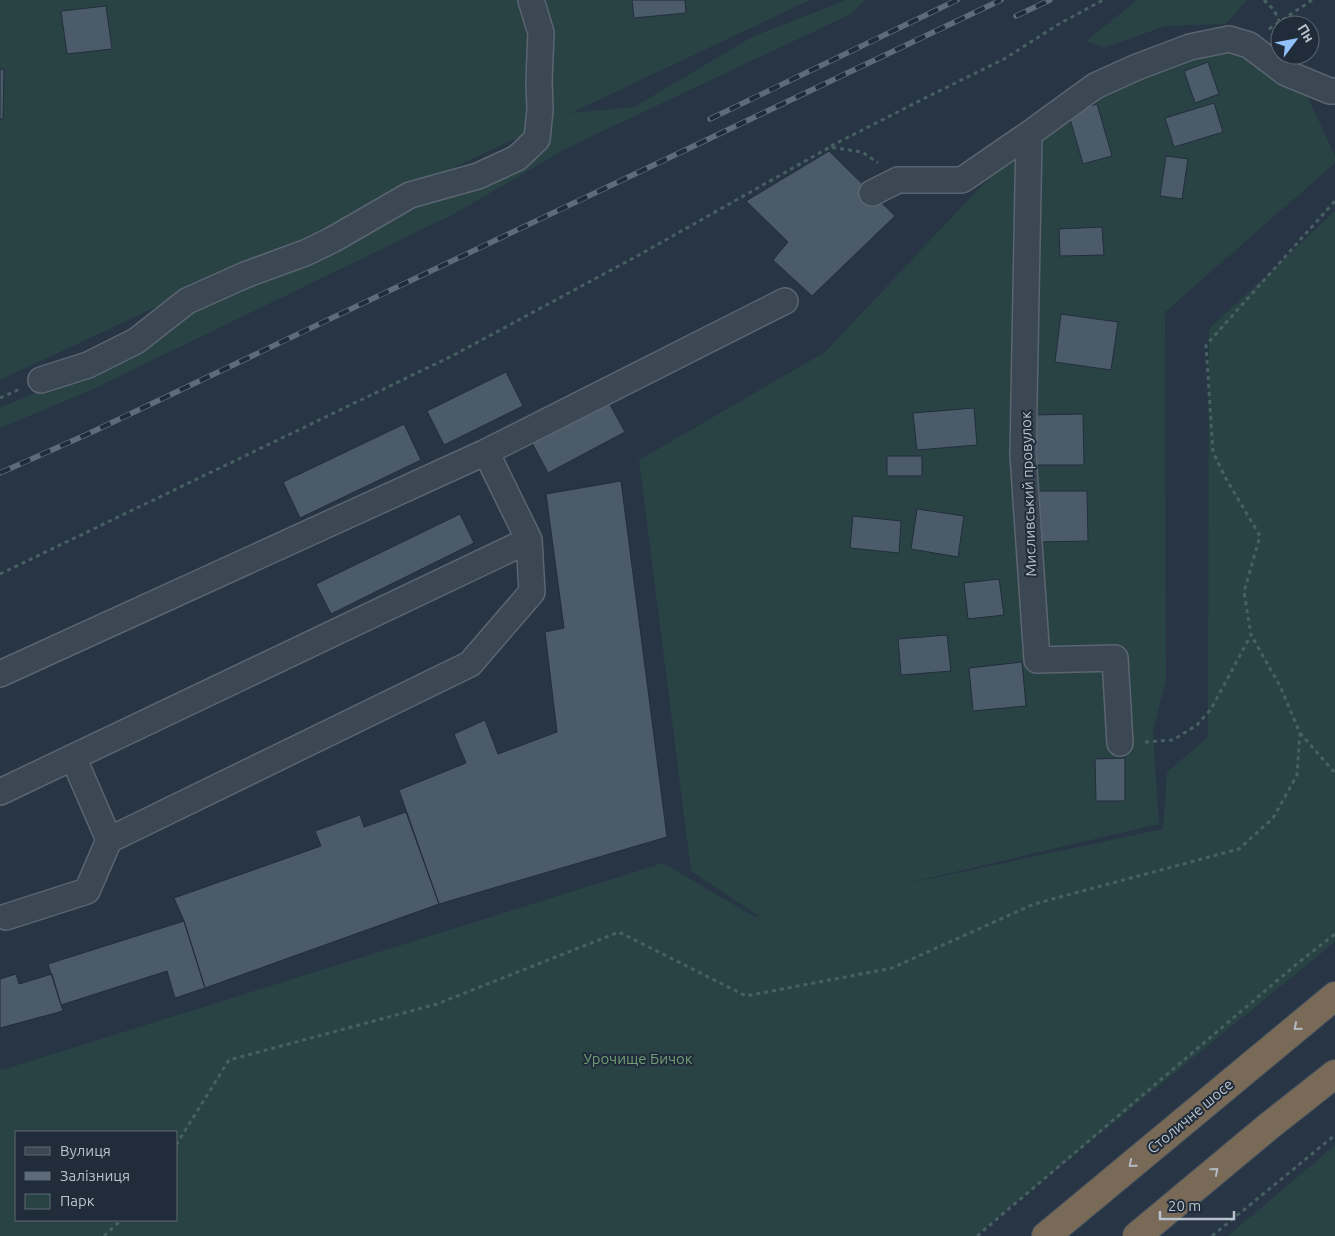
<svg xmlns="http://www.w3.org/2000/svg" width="1335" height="1236" font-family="Ubuntu,sans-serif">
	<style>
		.green { fill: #294345; fill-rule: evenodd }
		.building { fill: #4b5b6a; stroke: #222e3b }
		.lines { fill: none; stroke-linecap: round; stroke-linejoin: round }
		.minor-casing { stroke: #5a6571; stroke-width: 28 }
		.highway-casing { stroke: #46525e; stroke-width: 30 }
		.path { stroke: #476061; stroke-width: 3; stroke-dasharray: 4 4; stroke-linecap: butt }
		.minor { stroke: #3b4753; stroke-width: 25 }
		.highway { stroke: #796a58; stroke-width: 28 }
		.rail-casing { stroke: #5d6b7a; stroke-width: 5.5 }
		.rail { stroke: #202c39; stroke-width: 4; stroke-dasharray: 11; stroke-linecap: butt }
		.oneway { stroke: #b3b9c1 }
		.labels { text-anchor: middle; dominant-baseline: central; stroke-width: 4; stroke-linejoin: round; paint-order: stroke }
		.street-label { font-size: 15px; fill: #b9c2cd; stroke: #202c39 }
		.park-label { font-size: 15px; fill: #709e77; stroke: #202c39 }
	</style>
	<rect width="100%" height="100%" fill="#273544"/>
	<path class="green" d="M0 0H810L571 113 634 107 752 37 846 0H865L851 14 567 148 454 214 89 391 0 428V408L150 343 177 322 263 276 395 219 530 132 0 380Z
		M1137 0H1247L1226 24 1165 26 1104 48 1086 41Z
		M1236 47 1305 91 1335 156V163L1165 312 1166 680 1153 731 1159 824 891 887 1163 829 1167 772 1208 737 1209 329 1335 211V942L975 1236H0V1069L2 1070 663 863 755 917 759 916 691 871 639 460 825 352 1064 98ZM16 1132H176V1220H16Z
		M1335 1145V1236H1228Z"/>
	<path class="building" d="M632 0H685L686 13 634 18Z
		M106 6 112 49 67 54 61 11Z
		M1208 62 1219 94 1195 103 1184 71Z
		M0 69 4 70 3 119H0Z
		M1214 103 1223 132 1174 147 1165 118Z
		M1097 104 1112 156 1083 164 1068 112Z
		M829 151 895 216 812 296 773 260 788 242 746 201Z
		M1166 156 1188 159 1182 199 1160 196Z
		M1102 227 1104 255 1060 256 1059 229Z
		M1061 314 1118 322 1111 370 1055 362Z
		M506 372 523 406 444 445 427 411Z
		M608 401 625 432 548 473 531 441Z
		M974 408 977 445 917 450 913 413Z
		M1083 414 1084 465H1035L1034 415Z
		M404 424 421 460 300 518 283 482Z
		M887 456H922V476H887Z
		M621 481 667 837 439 904 399 790 466 763 454 734 485 720 498 754 557 732 545 632 564 628 546 494Z
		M1039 491H1087L1088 541 1039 542Z
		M917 509 964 516 958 557 911 549Z
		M460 514 474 543 331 614 316 584Z
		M853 516 901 521 899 553 850 548Z
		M999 579 1004 615 968 619 964 583Z
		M947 635 951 671 901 675 898 639Z
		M1022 662 1026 706 973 711 969 668Z
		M1125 758V801H1096L1095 759Z
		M406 812 439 904 205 988 184 921 174 898 321 846 315 831 360 815 364 827Z
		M184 921 205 988 175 998 167 971 61 1005 48 964Z
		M16 974 19 984 52 974 63 1011 0 1028V979Z"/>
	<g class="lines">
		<defs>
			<path id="minor" d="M872 193 898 180H962L1029 134
				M41 380 88 365 136 341 187 301 245 275 305 253 332 240 410 195 478 176 517 158 537 139 540 110 539 81 541 33 531 0
				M0 674 486 452
				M1120 743 1115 658 1037 660 1023 455 1029 134 1095 86 1137 67 1190 47 1229 39 1249 45 1286 73 1330 91H1335
				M73 757 109 840 470 664 532 592 529 540
				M0 792 529 540 486 452 785 301
				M6 917 87 891 109 840"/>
			<path id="highway" d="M1046 1236 1335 996
				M1137 1236 1269 1126 1335 1074"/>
		</defs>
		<use href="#minor" class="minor-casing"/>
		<use href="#highway" class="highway-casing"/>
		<path class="path" d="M1264 0 1274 10 1279 21
			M1269 29 1312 0
			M831 146 931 95 1004 59 1059 24 1103 0
			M0 398 20 389
			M0 574 452 356 639 255 830 147 862 152 878 163
			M1300 733 1335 773
			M1145 742 1173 740 1197 725 1211 709 1251 635 1244 592 1260 536 1225 477 1213 452 1206 345 1335 201
			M176 1145 229 1060 437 1004 619 932 746 996 892 968 1034 904 1239 849 1273 818 1297 775 1300 733 1280 686 1251 635
			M104 1236 121 1220
			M977 1236 1299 962 1335 934
			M1212 1236 1335 1135"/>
		<use href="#minor" class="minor"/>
		<use href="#highway" class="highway"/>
		<defs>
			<path id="rail" d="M1016 16 1050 0
				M710 119 957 0
				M0 473 90 433 1001 0"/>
		</defs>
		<use href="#rail" class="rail-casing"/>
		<use href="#rail" class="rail"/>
	</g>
	<defs><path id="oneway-chevron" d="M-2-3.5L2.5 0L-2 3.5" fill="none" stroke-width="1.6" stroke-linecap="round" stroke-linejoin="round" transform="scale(1.25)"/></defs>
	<g class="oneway">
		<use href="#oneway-chevron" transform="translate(1297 1027) rotate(140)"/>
		<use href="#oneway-chevron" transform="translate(1132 1164) rotate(140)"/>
		<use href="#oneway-chevron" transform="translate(1215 1171) rotate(-40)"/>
	</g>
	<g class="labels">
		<g class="street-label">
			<text transform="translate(1028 494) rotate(-92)">Мисливський провулок</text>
			<text transform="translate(1190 1116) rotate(-40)">Столичне шосе</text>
		</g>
		<g class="park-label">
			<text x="638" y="1058">Урочище Бичок</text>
		</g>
	</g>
	<rect x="15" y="1131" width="162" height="90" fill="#202c39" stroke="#5d6874"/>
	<rect x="25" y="1147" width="25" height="8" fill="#3b4753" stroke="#5d6874"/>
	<text x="60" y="1156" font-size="15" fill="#b9c2cd">Вулиця</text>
	<rect x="25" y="1172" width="25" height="8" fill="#5d6b7a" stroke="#5d6874"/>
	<text x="60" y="1181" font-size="15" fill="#b9c2cd">Залізниця</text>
	<rect x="25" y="1194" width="25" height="15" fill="#294345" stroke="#5d6874"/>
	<text x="60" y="1206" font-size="15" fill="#b9c2cd">Парк</text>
	<g transform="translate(1295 40) rotate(58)"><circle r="24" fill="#202c39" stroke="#5d6874"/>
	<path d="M0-4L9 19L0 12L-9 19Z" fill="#91c1fa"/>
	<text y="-8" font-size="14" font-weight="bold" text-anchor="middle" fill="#b9c2cd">Пн</text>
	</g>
	<path d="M1160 1211v8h74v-8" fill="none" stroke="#b9c2cd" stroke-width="2.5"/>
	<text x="1168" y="1211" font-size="15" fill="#b9c2cd" stroke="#202c39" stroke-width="4" paint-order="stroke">20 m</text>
</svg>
